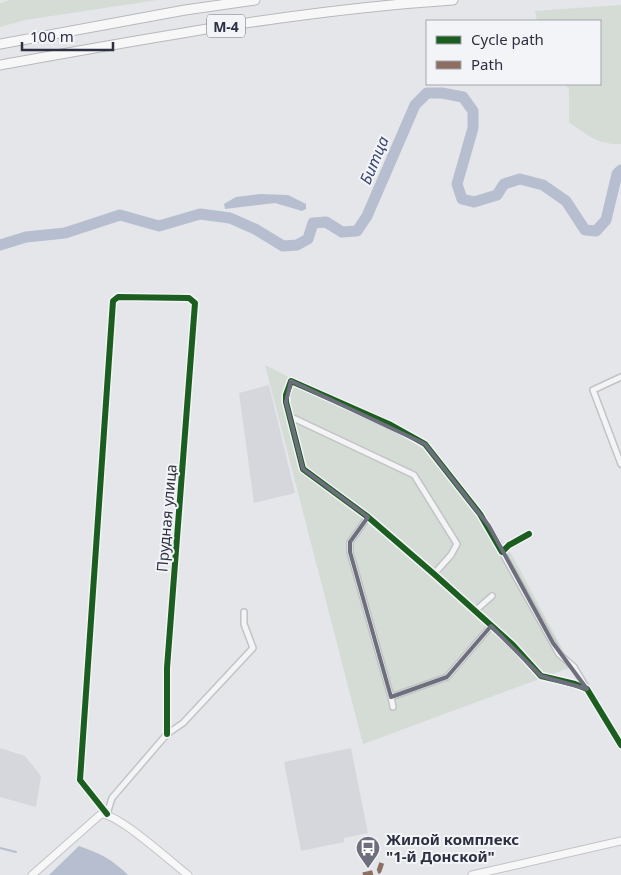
<svg xmlns="http://www.w3.org/2000/svg" width="621" height="875" font-family="'Noto Sans',sans-serif">
	<style>
		.built { fill: #d5d7dd }
		.green { fill: #d4dcd5 }
		.water { fill: #b6bed0 }
		.lines { fill: none; stroke-linecap: round; stroke-linejoin: round }
		.stream { stroke: #b6bed0; stroke-width: 2 }
		.river { stroke: #b6bed0; stroke-width: 11 }
		.street-casing { stroke: #c1c3c5; stroke-width: 8 }
		.secondary-casing { stroke: #c1c3c5; stroke-width: 9 }
		.highway-casing { stroke: #b7b9bd; stroke-width: 11 }
		.street { stroke: #f4f4f6; stroke-width: 5 }
		.secondary { stroke: #f7f7f8; stroke-width: 7 }
		.highway { stroke: #f7f7f8; stroke-width: 9 }
		.quiet { stroke: #8d6e63; stroke-width: 5; stroke-dasharray: 10 5; stroke-linecap: butt }
		.cycleway-casing { stroke: #f3f4f7; stroke-width: 9 }
		.cycleway { stroke: #1b5e20; stroke-width: 6 }
		.marked { fill: none; stroke: #6d707c; stroke-width: 4; stroke-linejoin: round }
		.labels { text-anchor: middle; dominant-baseline: central; stroke-width: 4; stroke-linejoin: round; paint-order: stroke }
		.shield { fill: #f3f4f7; stroke: #686b78; stroke-width: 1 }
		.shield-label { font-size: 14px; font-weight: bold; fill: #2d3041 }
		.street-label { font-size: 15px; fill: #2d3041; stroke: #f3f4f7 }
		.poi-label { font-size: 15px; font-weight: bold; fill: #2d3041; stroke: #f3f4f7; text-anchor: start }
		.water-label { font-size: 16px; font-style: italic; fill: #3a4871; stroke: #f3f4f7 }
	</style>
	<rect width="100%" height="100%" fill="#e4e6e9"/>
	<path class="built" d="M269 385 295 493 254 503 239 393Z
		M0 748 25 756 41 776 36 807 0 797Z
		M351 748 368 833 344 838V842L301 851 284 762Z"/>
	<path class="green" d="M10 0H157L25 20 0 27V3Z
		M621 5V144C598 145 587 135 569 122V89L564 84H600V21H537L535 11Z
		M265 365 436 452 511 553 572 667 363 744Z"/>
	<path class="water" d="M260 194 288 195 306 204V209L302 211 275 203 225 209 224 204 236 197Z
		M79 846C100 853 113 860 128 875H49Z"/>
	<g class="lines">
		<path class="stream" d="M0 848 16 852"/>
		<path class="river" d="M0 245 26 237 65 233 120 215 159 226 200 214 230 218 255 229 283 246 297 245 308 239 313 223 326 222 342 232 357 231 367 216 415 105 427 93H442L463 97 473 111V128L457 184 462 199 474 202 497 195 504 184 520 179 543 185 566 201 585 230 596 231 606 220 617 174 621 170"/>
		<defs>
			<path id="street" d="M621 377 593 390 621 464
				M289 416 414 475 457 544 451 555 434 574
				M368 517 350 542V552L391 697
				M529 534 509 545 502 552 480 514 425 444 391 425 291 381 286 395V402L303 469 368 517 434 574 513 645 541 676 575 684 587 689 621 745
				M502 552 559 654 574 667 586 687
				M475 611 492 596
				M393 707 391 697 447 677 491 626
				M107 814 80 780 113 301 118 297 189 298 195 303 167 668V734
				M107 814 112 798 167 734 183 723 253 648 244 624V612"/>
			<path id="secondary" d="M32 875 101 814C119 814 171 862 188 875
				M472 875 621 841"/>
			<path id="highway" d="M0 44 185 10 255 0
				M0 65C150 38 300 10 453 0"/>
		</defs>
		<use href="#street" class="street-casing"/>
		<use href="#secondary" class="secondary-casing"/>
		<use href="#highway" class="highway-casing"/>
		<use href="#street" class="street"/>
		<use href="#secondary" class="secondary"/>
		<use href="#highway" class="highway"/>
		<path class="quiet" d="M363 875 379 871 382 862"/>
		<defs>
			<path id="cycleway" d="M529 534 509 545 502 552 480 514 425 444 391 425 291 381 286 395V402L303 469 368 517 434 574 513 645 541 676 575 684 587 689 621 745
				M107 814 80 780 113 301 118 297 189 298 195 303 167 668V734"/>
		</defs>
		<use href="#cycleway" class="cycleway-casing"/>
		<use href="#cycleway" class="cycleway"/>
	</g>
	<path class="marked" d="M291 381 425 444 489 526 553 643 587 689 541 676 491 626 447 677 391 697 350 552V542L368 517 303 469 286 402Z"/>
	<defs>
		<symbol id="bus-pin" viewBox="-11 -11 22 30"><path d="M0 17L-7.5 6A9.5 9.5 0 1 1 7.5 6Z" fill="#6d707c" stroke="#f3f4f7"/><path d="M-5-6H5V4H4V6H2V4H-2V6H-4V4H-5ZM-3.5-4V0h7V-4ZM-3.5 1.2v1.5H-2V1.2ZM2 1.2v1.5H3.5V1.2Z" fill="#fff"/></symbol>
	</defs>
	<g fill-rule="evenodd">
		<use href="#bus-pin" x="354" y="834" width="28" height="38"/>
	</g>
	<g class="labels">
		<rect class="shield" x="207" y="14.5" width="38" height="23" rx="4"/>
		<g class="shield-label">
			<text x="226" y="26">М-4</text>
		</g>
		<g class="street-label">
			<text transform="translate(166 518) rotate(-85)">Прудная улица</text>
		</g>
		<g class="poi-label">
			<text x="386" y="839">Жилой комплекс<tspan x="386" dy="17">"1-й Донской"</tspan></text>
		</g>
		<g class="water-label">
			<text transform="translate(374 160) rotate(-67)">Битца</text>
		</g>
	</g>
	<rect x="426" y="20" width="175" height="65" fill="#f3f4f7" stroke="#a4a6ae"/>
	<rect x="436" y="36" width="25" height="8" fill="#1b5e20" stroke="#a4a6ae"/>
	<text x="471" y="45" font-size="15" fill="#2d3041">Cycle path</text>
	<rect x="436" y="61" width="25" height="8" fill="#8d6e63" stroke="#a4a6ae"/>
	<text x="471" y="70" font-size="15" fill="#2d3041">Path</text>
	<path d="M22 42v8h91v-8" fill="none" stroke="#2d3041" stroke-width="2.5"/>
	<text x="30" y="42" font-size="15" fill="#2d3041" stroke="#f3f4f7" stroke-width="4" paint-order="stroke">100 m</text>
</svg>
